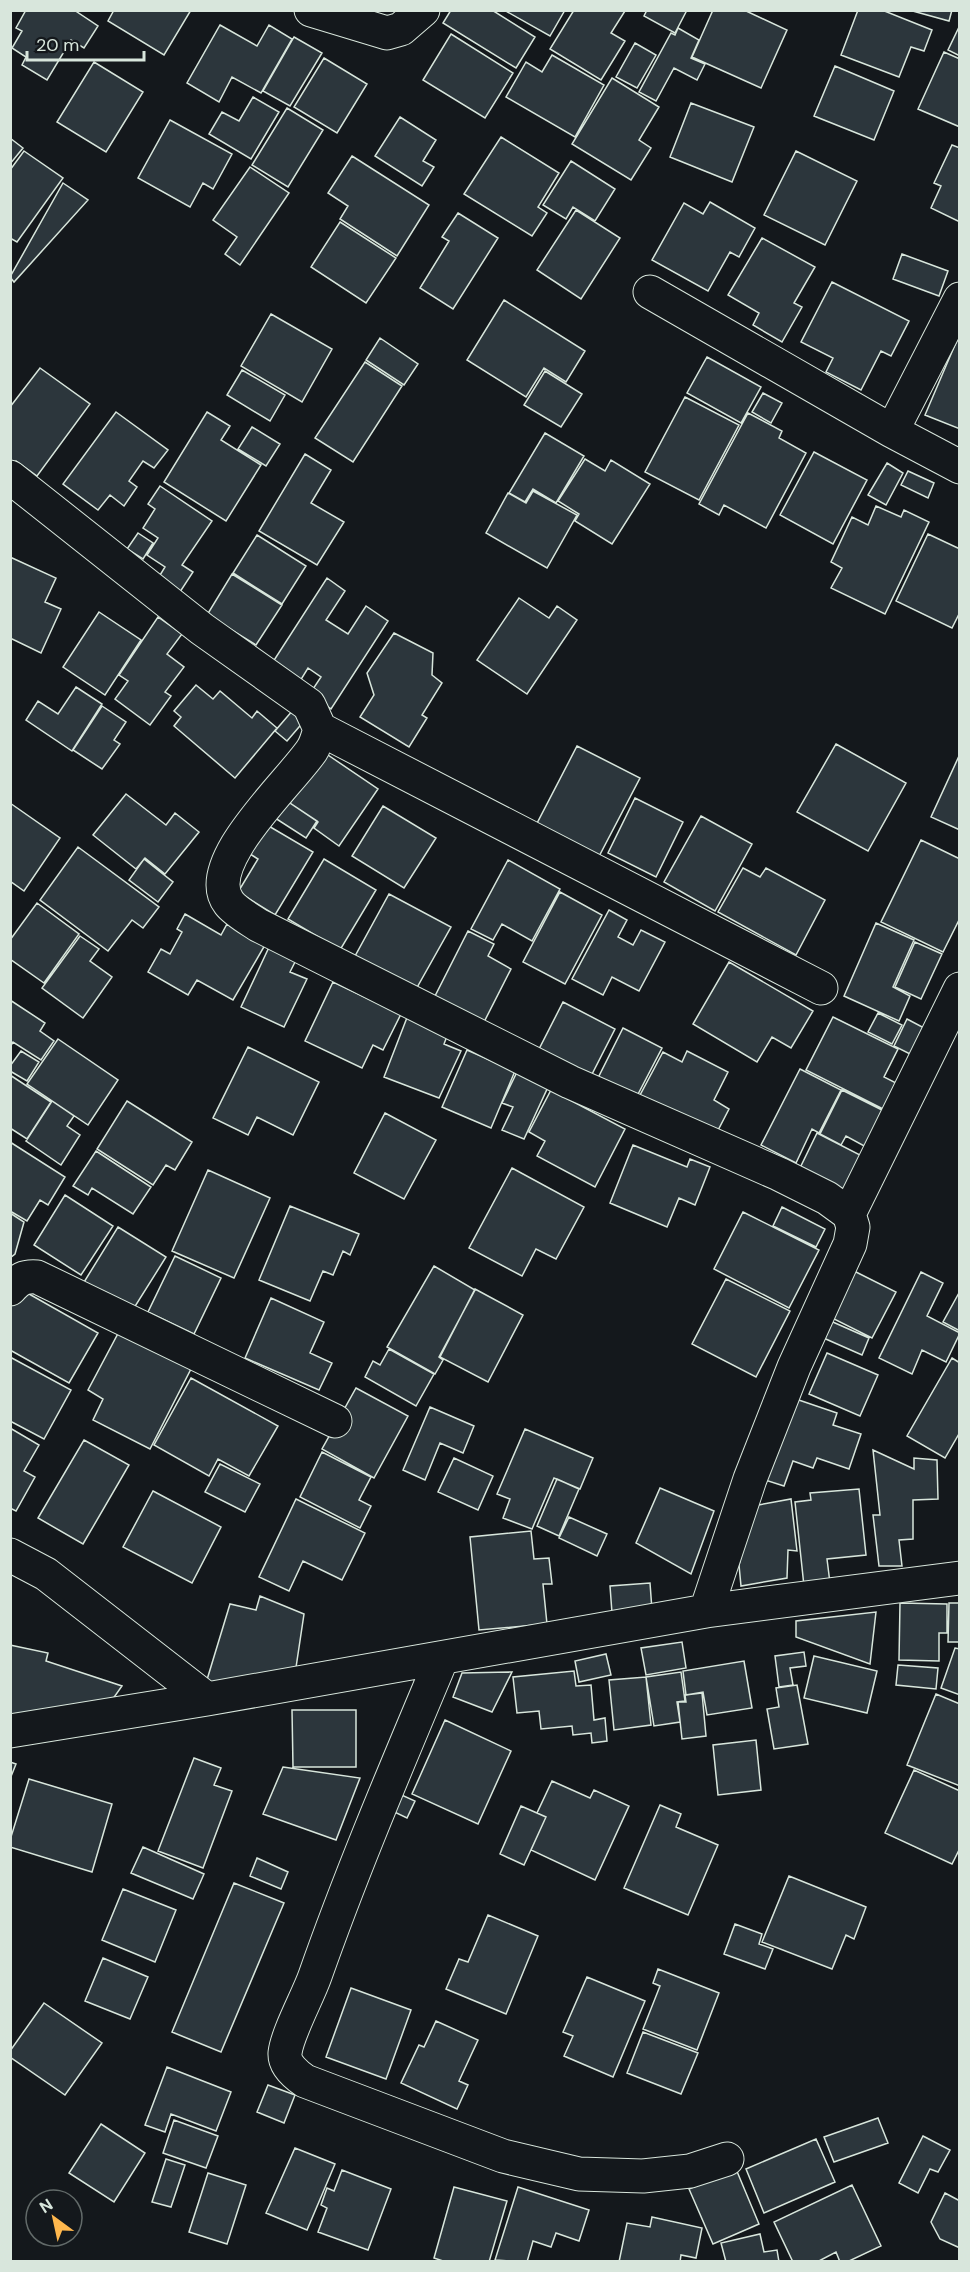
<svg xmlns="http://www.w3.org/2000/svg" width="970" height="2272" font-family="'DM Sans',sans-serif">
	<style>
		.building { fill: #2c363c; stroke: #d8e6dc; stroke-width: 1.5 }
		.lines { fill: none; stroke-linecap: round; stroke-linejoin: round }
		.minor-casing { stroke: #d8e6dc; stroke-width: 35 }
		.minor { stroke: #14181c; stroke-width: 33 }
	</style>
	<rect width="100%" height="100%" fill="#14181c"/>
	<path class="building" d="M26 10H74L98 26 84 48 71 40 47 80 22 65 26 57 12 48 22 31 16 28Z
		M114 10H191L164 55 108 21Z
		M451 10H492L535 37 516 68 443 23Z
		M504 10H565L550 36Z
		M574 10 625 11 611 33 625 41 601 80 550 49Z
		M647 10H687L675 33 644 16Z
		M713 10H744L787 30 761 88 692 57Z
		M858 10H882L932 30 924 51 911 47 899 77 841 55Z
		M909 10H952L949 21Z
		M220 25 257 46 269 25 292 39 261 93 232 77 219 102 187 83Z
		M960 25V56L948 50Z
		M678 28 699 40 691 58 705 64 697 80 674 68 656 101 639 92 671 33 675 35Z
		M451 34 513 73 485 118 423 80Z
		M294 37 322 53 290 106 263 91Z
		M635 43 656 55 637 88 616 77Z
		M944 52 960 59V127L918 109Z
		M552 55 604 85 575 137 506 97 526 62 542 72Z
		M324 58 367 84 337 133 294 107Z
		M94 62 143 92 106 152 57 122Z
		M835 66 894 91 874 140 814 116Z
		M612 78 659 107 639 140 651 148 631 180 572 144Z
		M253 97 279 112 251 159 209 134 222 112 239 121Z
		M691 103 754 127 732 182 670 157Z
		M287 108 323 130 288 187 252 165Z
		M400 117 436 140 423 161 434 167 422 186 375 156Z
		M170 120 232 154 213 189 203 183 190 207 138 178Z
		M501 137 559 173 538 207 547 213 532 236 464 194Z
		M10 138 23 148 10 164Z
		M952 145 960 148V222L931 208 941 186 934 183Z
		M24 151 63 178 17 242 10 238V170Z
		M796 151 857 181 825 245 764 215Z
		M352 156 429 205 397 256 340 219 348 206 328 193Z
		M571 161 615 189 595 221 573 207 566 219 543 205Z
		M250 167 289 193 240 265 225 254 237 237 213 220Z
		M63 183 88 200 14 282 10 277Z
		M710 202 755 228 739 257 730 252 708 291 652 260 684 203 703 214Z
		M576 210 620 238 581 299 537 270Z
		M458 213 498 238 453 309 420 288 449 241 442 237Z
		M340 222 396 258 366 303 311 267Z
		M762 238 815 267 794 303 802 307 782 342 753 325 759 313 728 295Z
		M902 254 948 271 939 296 893 279Z
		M832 282 909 321 891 356 881 351 861 390 826 372 833 358 801 342Z
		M504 300 585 351 566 382 544 368 526 397 467 360Z
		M271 314 332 349 302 402 241 366Z
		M960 333V429L925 415Z
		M380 338 418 364 404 385 366 360Z
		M707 357 761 387 741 423 687 393Z
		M365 362 402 386 353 462 315 438Z
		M40 368 90 404 37 476 16 461 10 468V407Z
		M242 370 285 395 270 421 227 395Z
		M545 371 582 394 561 427 524 405Z
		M763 393 782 403 771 423 752 412Z
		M685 397 739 425 699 500 645 472Z
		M116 412 168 450 154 468 143 461 129 481 137 487 124 506 110 495 98 510 63 484Z
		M207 412 230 426 221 440 261 465 226 521 164 482Z
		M748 413 782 431 779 438 806 453 766 528 724 505 719 515 699 504Z
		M252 427 280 444 266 466 238 449Z
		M545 433 584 456 556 503 533 489 525 502 509 493Z
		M814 452 867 480 833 544 780 515Z
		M305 454 331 470 311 503 344 522 317 565 259 531Z
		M585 459 605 471 611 460 650 484 612 544 575 521 579 514 558 501Z
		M887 463 903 473 886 505 868 495Z
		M908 471 934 483 928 498 901 485Z
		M160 486 212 521 182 565 193 572 178 595 157 580 165 567 147 555 158 538 143 528 155 509 148 504Z
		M533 491 577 515 547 568 486 533 508 493 526 503Z
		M876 506 901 517 904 510 929 522 885 614 831 588 842 568 831 562 852 517 868 525Z
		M138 533 153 543 143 559 127 549Z
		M928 534 960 549V612L952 628 896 601Z
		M257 535 306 566 282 604 233 573Z
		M10 557 56 578 45 602 61 609 41 653 10 638Z
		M232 574 282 605 256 645 207 615Z
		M327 578 345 591 326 620 348 634 366 606 388 621 331 709 309 695 321 677 308 668 297 686 269 668Z
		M519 598 549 618 557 606 577 620 527 694 477 660Z
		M99 612 141 640 105 695 63 667Z
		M158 617 182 634 167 654 184 667 165 692 171 696 150 725 115 699 128 681 119 675Z
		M394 633 433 653 432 675 442 683 422 715 427 718 409 747 360 717 374 695 367 673Z
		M196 685 213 699 220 691 252 718 257 711 277 728 235 778 174 726 181 717 174 711Z
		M76 687 102 704 72 751 26 720 38 701 58 714Z
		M102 706 126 722 114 740 120 744 102 769 73 750Z
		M293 710 305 720 287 741 275 731Z
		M836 744 906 783 868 851 797 812Z
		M577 746 640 778 595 864 533 831Z
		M325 753 378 789 339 846 314 828 318 822 290 803Z
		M959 756 960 757V830L931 817Z
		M126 794 166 825 175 813 199 832 165 874 145 858 136 869 93 835Z
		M635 798 683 822 656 877 608 853Z
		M287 801 317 821 306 838 275 818Z
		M10 803 60 838 24 891 10 881Z
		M383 806 436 838 404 888 352 856Z
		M701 816 752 844 715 911 664 882Z
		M267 825 313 852 275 915 238 892 258 859 250 854Z
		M921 840 960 859V918L943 952 881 922Z
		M78 847 159 907 143 928 132 920 108 951 40 900Z
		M144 859 173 882 158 902 129 880Z
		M324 859 376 890 340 950 288 919Z
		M508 860 560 889 532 941 502 924 493 940 471 929Z
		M743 868 760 877 766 868 825 900 796 955 718 912Z
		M560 892 602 915 565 984 523 962Z
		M389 894 451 927 415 991 354 958Z
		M37 903 79 934 44 983 10 959V940Z
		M609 910 627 920 618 937 633 945 641 930 665 942 639 991 612 977 603 995 572 979Z
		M185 914 221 935 227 924 265 945 233 1000 197 980 188 995 148 972 161 949 170 954 182 932 177 929Z
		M876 923 914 940 893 987 910 996 899 1021 844 996Z
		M468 931 494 944 488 956 511 969 482 1026 433 1000Z
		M80 936 99 949 90 961 112 977 83 1018 42 988Z
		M915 942 942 954 921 999 895 987Z
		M271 943 298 956 290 972 307 979 284 1027 241 1007Z
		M729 962 813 1011 791 1048 772 1037 757 1062 693 1024Z
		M333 982 401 1014 383 1050 373 1045 362 1068 305 1041Z
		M10 1000 45 1023 40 1031 54 1041 41 1060 13 1042 10 1047Z
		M563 1002 615 1029 588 1082 536 1055Z
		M878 1013 902 1025 892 1044 868 1032Z
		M408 1015 449 1031 444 1044 461 1051 439 1098 384 1077Z
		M833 1017 898 1049 884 1077 900 1085 887 1111 806 1070Z
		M907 1019 928 1030 914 1056 894 1046Z
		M623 1028 662 1048 636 1098 598 1078Z
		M58 1039 118 1080 88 1125 27 1084Z
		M248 1047 319 1082 293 1135 257 1117 248 1135 213 1118Z
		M467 1050 515 1071 491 1128 442 1107Z
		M21 1051 39 1062 27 1081 10 1071V1066Z
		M687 1051 728 1072 714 1100 729 1109 715 1136 639 1097 663 1052 682 1062Z
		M800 1069 841 1090 819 1133 812 1129 796 1163 761 1145Z
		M517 1072 548 1087 524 1139 502 1130 513 1107 502 1103Z
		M10 1075 51 1102 27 1139 10 1128Z
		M551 1090 625 1129 595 1187 537 1156 545 1141 529 1132Z
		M842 1090 884 1111 866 1147 846 1136 841 1145 820 1134Z
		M52 1101 74 1116 67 1126 80 1135 61 1165 26 1141Z
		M127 1101 192 1142 175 1170 166 1165 153 1185 97 1149Z
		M385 1113 436 1140 404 1199 354 1173Z
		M817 1133 862 1156 844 1193 799 1170Z
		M10 1142 65 1177 48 1205 40 1200 27 1221 10 1211Z
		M633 1145 687 1167 690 1159 710 1167 695 1205 679 1198 667 1227 610 1203Z
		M96 1151 151 1187 133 1214 92 1188 88 1195 73 1186Z
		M512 1168 584 1207 556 1259 536 1249 522 1276 469 1248Z
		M208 1170 270 1198 234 1278 172 1251Z
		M65 1195 113 1226 81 1275 34 1245Z
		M290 1206 359 1234 350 1255 343 1251 333 1275 323 1271 310 1301 259 1280Z
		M782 1207 825 1229 816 1247 773 1226Z
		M743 1212 819 1250 789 1308 714 1269Z
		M10 1213 24 1222 15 1254 10 1258Z
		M118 1227 166 1257 129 1316 81 1287Z
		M175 1256 221 1278 194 1334 148 1312Z
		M434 1266 475 1290 439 1357 443 1360 435 1374 387 1347Z
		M854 1271 896 1292 872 1338 830 1317Z
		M921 1272 943 1283 927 1316 960 1333 946 1362 922 1350 912 1374 879 1358Z
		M726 1279 790 1311 756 1377 692 1344Z
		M15 1286 98 1333 69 1383 10 1350V1295Z
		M475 1289 523 1315 488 1382 440 1357Z
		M960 1291V1331L943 1322Z
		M271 1298 324 1322 310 1353 332 1363 319 1390 245 1358Z
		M826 1319 869 1338 862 1355 819 1336Z
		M122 1326 194 1363 150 1449 93 1420 103 1399 88 1390Z
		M389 1349 434 1374 416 1406 365 1377 373 1361 380 1365Z
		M827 1353 878 1375 860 1416 809 1394Z
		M10 1357 71 1390 44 1439 10 1421Z
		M952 1358 960 1363V1432L945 1458 907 1436Z
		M191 1378 278 1426 249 1476 218 1459 209 1476 154 1445Z
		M356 1388 408 1416 374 1478 322 1449Z
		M787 1396 837 1413 833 1425 861 1434 849 1469 817 1458 813 1468 793 1461 784 1486 759 1478Z
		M430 1407 474 1426 463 1453 440 1443 425 1480 403 1470Z
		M10 1428 39 1445 24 1471 35 1477 16 1511 10 1508Z
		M525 1429 593 1458 580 1489 554 1478 532 1529 503 1518 510 1499 497 1494Z
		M84 1440 129 1465 83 1544 38 1518Z
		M873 1450 914 1469V1458L937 1460 938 1499 913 1500V1539L899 1540 902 1566H879L873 1515H880Z
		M322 1452 371 1477 359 1500 371 1506 360 1528 300 1497Z
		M454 1458 493 1476 478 1510 438 1492Z
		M220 1464 260 1484 245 1512 205 1492Z
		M557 1479 579 1489 559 1536 537 1526Z
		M660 1488 714 1511 691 1574 636 1543Z
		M859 1489 866 1555 827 1559 830 1583 804 1586 795 1502 811 1500 810 1493Z
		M153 1491 221 1527 192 1583 123 1547Z
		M296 1499 365 1533 342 1580 303 1561 289 1591 259 1577Z
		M791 1499 797 1551 788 1550 787 1578 741 1586 739 1565 753 1506Z
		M569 1517 607 1534 597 1556 559 1538Z
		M531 1531 534 1559 549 1558 552 1584H543L547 1624 479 1630 470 1537Z
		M650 1583 652 1610 612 1613 610 1586Z
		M260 1596 304 1614 295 1674 206 1683 230 1604 256 1610Z
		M900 1603 947 1604V1633H939V1661L899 1660Z
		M949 1603H960V1642H948Z
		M876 1612 870 1664 796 1637V1621Z
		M682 1642 686 1668 646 1675 641 1648Z
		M10 1645 48 1653 46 1661 122 1686 110 1703 10 1717Z
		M955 1648 960 1649V1695L941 1688Z
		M804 1652 806 1666 790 1668 793 1685 779 1687 775 1656Z
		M606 1654 611 1675 579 1682 575 1661Z
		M814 1656 877 1671 867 1713 804 1698Z
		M744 1661 752 1708 707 1715 703 1692 686 1695 683 1671Z
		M898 1665 938 1668 936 1689 896 1685Z
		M574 1671 576 1686 591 1685 594 1720 605 1718 607 1741 592 1743 591 1733 573 1735 572 1726 541 1729 539 1711 517 1713 513 1677Z
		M512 1672 492 1712 453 1697 462 1673Z
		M681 1672 685 1701 677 1702 680 1722 654 1726 646 1677Z
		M646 1677 651 1725 614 1730 609 1680Z
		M797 1685 808 1744 774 1749 767 1709 779 1707 776 1688Z
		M702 1693 706 1736 682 1739 678 1702H686L685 1695Z
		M936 1694 960 1704V1786L907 1765Z
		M292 1710H356V1767H293Z
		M445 1720 511 1751 478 1824 412 1794Z
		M756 1740 761 1790 718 1795 713 1745Z
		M194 1758 221 1768 214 1785 232 1791 203 1868 158 1851Z
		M10 1762 16 1764 10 1779Z
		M283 1767 360 1778 336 1840 263 1814Z
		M914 1770 960 1791V1848L952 1864 885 1833Z
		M29 1779 112 1804 92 1872 10 1847V1840Z
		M552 1781 590 1798 594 1790 629 1806 595 1880 531 1850 546 1817 537 1813Z
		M395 1792 415 1801 407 1818 388 1809Z
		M660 1805 681 1814 676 1827 718 1845 688 1915 624 1888Z
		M521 1806 546 1817 524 1865 500 1854Z
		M143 1847 204 1874 193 1899 131 1873Z
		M257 1858 288 1872 281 1889 250 1876Z
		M789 1876 866 1907 854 1939 846 1935 832 1969 762 1942Z
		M234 1883 284 1903 221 2052 172 2032Z
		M123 1889 176 1910 155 1962 102 1940Z
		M488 1915 538 1936 506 2014 446 1989 459 1959 468 1962Z
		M735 1924 762 1934 759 1944 773 1949 765 1969 724 1954Z
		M103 1958 148 1977 130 2019 85 2001Z
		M658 1969 719 1993 697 2050 643 2029 660 1986 653 1983Z
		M587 1977 645 2001 613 2077 564 2056 573 2036 563 2032Z
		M351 1988 411 2010 386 2079 326 2057Z
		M44 2003 102 2043 65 2095 10 2057V2051Z
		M436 2021 478 2040 459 2081 468 2085 457 2109 401 2083 419 2045 424 2047Z
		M643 2032 698 2053 681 2094 627 2073Z
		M167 2067 231 2092 216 2131 171 2114 165 2132 145 2125Z
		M268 2085 295 2095 284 2123 257 2112Z
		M878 2118 888 2143 834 2162 824 2137Z
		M174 2120 218 2136 206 2168 163 2153Z
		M101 2124 145 2153 114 2202 69 2173Z
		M923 2136 950 2150 938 2172 930 2169 918 2193 899 2183Z
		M816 2139 835 2182 764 2213 746 2169Z
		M295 2148 335 2164 307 2230 266 2213Z
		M166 2159 185 2165 171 2207 152 2202Z
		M736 2169 759 2224 713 2244 689 2189Z
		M342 2170 391 2189 368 2250 318 2232 327 2208 321 2205 327 2188 334 2191Z
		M208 2173 246 2185 227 2244 189 2232Z
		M852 2185 881 2246 847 2262H840L836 2252 817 2262H793L774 2222Z
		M454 2187 507 2201 489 2262H446L434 2258Z
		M518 2187 589 2210 579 2241 556 2233 551 2247 533 2241 527 2262 495 2260Z
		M945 2193 960 2201V2248L940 2239 931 2222Z
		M652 2217 702 2228 696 2258 681 2255 680 2262H619L627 2223 650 2227Z
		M760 2234 764 2252 777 2250 779 2262H726L721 2243Z"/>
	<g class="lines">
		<defs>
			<path id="minor" d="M311 10 387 33 401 29 423 10
				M650 292 892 431 960 299
				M892 431 960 467
				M10 477 202 629 309 705 320 729C318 736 316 744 312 750 291 782 199 864 229 903 235 911 249 919 258 925L570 1082 779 1174 827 1198 849 1214 853 1227 850 1244 794 1367 750 1479 706 1611
				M320 729 821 988
				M849 1214 960 989
				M10 1289C19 1279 24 1276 37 1277L335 1421
				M10 1555 46 1574 207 1699
				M442 1658C398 1763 353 1868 315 1976 308 1996 287 2034 285 2053 284 2065 296 2075 305 2081L503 2156 579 2174 643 2176 690 2171 727 2159
				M10 1731 207 1699 706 1611 960 1578"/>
		</defs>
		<use href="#minor" class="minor-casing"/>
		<use href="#minor" class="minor"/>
	</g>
	<rect width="970" height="2272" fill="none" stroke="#d8e6dc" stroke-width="24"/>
	<g transform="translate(54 2218) rotate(327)"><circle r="28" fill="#14181c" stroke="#626a69" stroke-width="1.5"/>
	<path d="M0-4.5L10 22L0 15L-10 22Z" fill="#ffb74d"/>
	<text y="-9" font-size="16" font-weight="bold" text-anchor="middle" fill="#d8e6dc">N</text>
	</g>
	<path d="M27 51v9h117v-9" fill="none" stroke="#d8e6dc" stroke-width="3"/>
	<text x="36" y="51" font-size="18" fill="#d8e6dc" stroke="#14181c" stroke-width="4.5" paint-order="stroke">20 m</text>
</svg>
